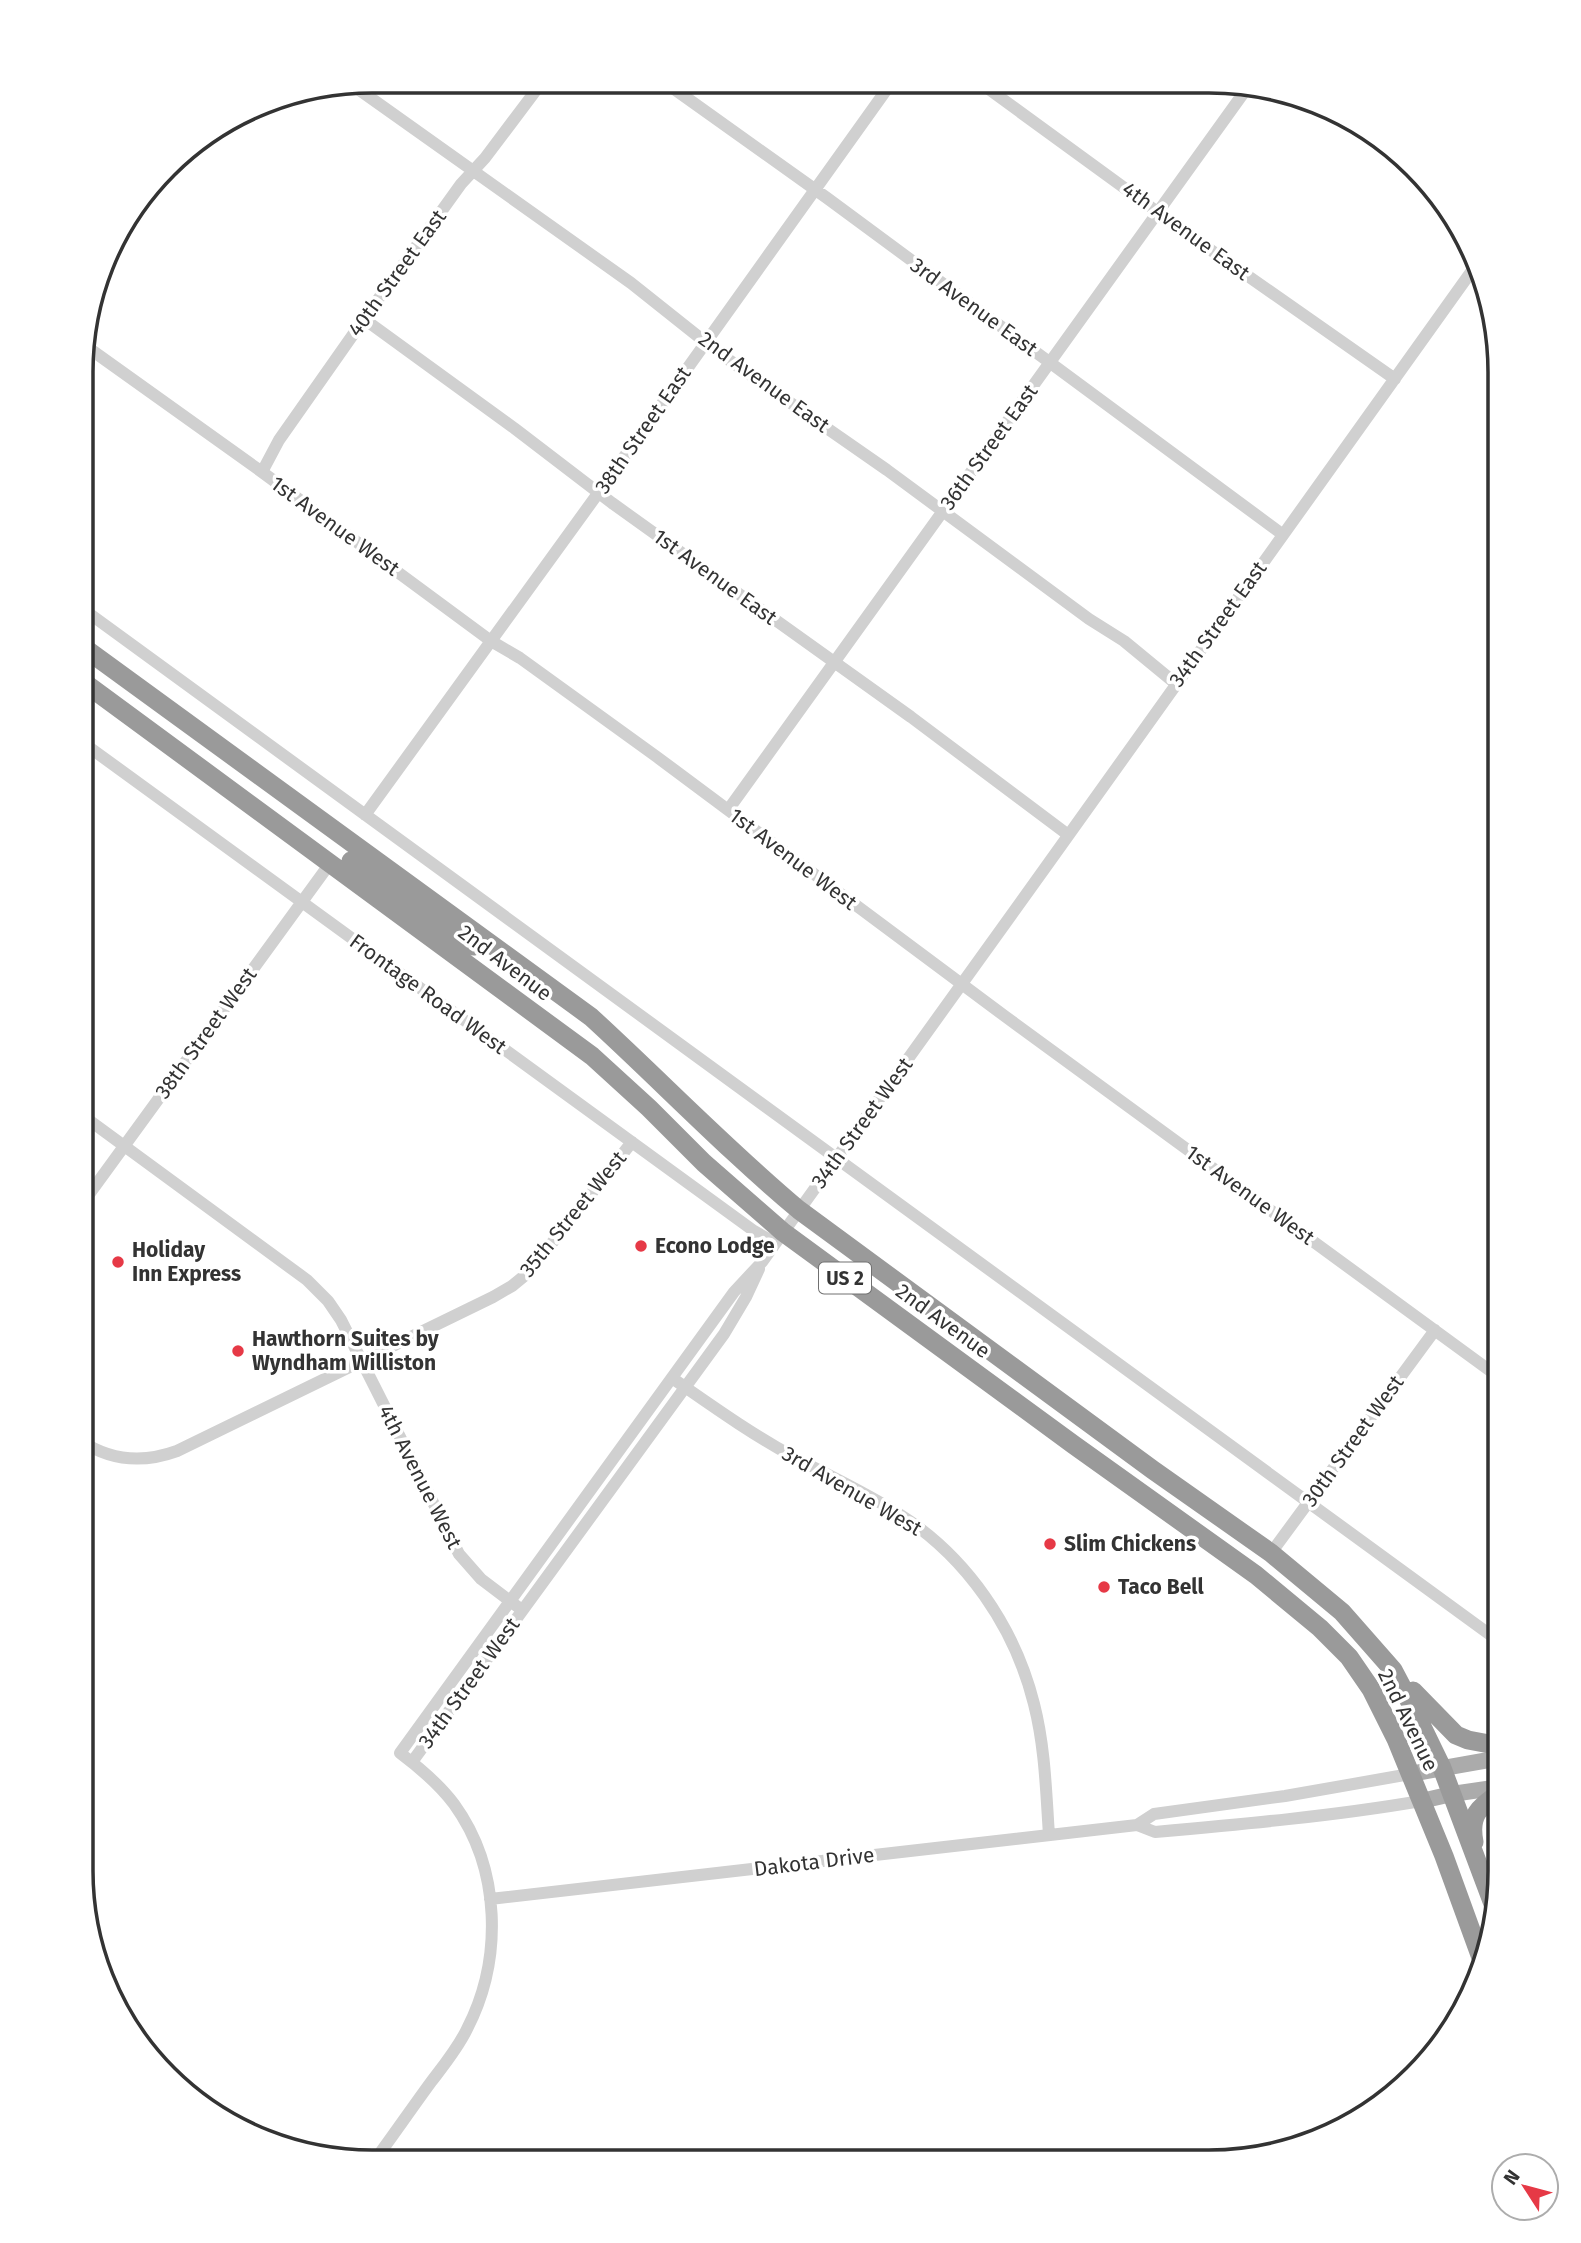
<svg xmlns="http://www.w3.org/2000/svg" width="1581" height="2243" font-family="'Fira Sans',sans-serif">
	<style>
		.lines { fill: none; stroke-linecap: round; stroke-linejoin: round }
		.minor { stroke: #d0d0d0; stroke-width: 12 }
		.major { stroke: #ababab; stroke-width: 16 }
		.highway { stroke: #9a9a9a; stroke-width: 19 }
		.poi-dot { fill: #e63946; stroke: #fff; stroke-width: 2.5 }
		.labels { text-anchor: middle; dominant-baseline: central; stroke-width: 7; stroke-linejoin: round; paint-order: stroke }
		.shield { fill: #fff; stroke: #707070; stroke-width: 2 }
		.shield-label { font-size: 19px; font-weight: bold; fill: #333 }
		.street-label { font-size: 21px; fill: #333; stroke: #fff }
		.poi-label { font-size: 21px; font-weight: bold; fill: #333; stroke: #fff; text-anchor: start }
		.rim { fill: none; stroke: #333; stroke-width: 3.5 }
	</style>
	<rect width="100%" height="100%" fill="#fff"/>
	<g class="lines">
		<path class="minor" d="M663 81 827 198 1282 534
			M979 82 1178 227 1395 379
			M351 84 631 283 719 353 887 470 1089 619 1124 641 1175 683
			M1326 106 1404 163
			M364 319 514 428 612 503 911 717 1067 834
			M83 344 262 472 491 641 520 658 657 757 1006 1017 1500 1378
			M262 472 279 440 364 319 461 184 485 158 543 81
			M83 609 1500 1642
			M82 742 754 1231 775 1243
			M728 810 1250 84
			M365 815 599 492 892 82
			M82 1115 307 1280 328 1301 341 1320 459 1554 481 1579 522 1610
			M82 1204 331 862
			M672 1378C711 1405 750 1433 792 1456 827 1475 865 1492 899 1514 966 1556 1015 1627 1034 1704 1045 1747 1046 1791 1049 1835
			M81 1441C111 1461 144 1463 177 1451L493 1297 512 1286 529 1272 632 1142
			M1271 1553 1435 1330
			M412 1762 724 1334 746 1297 759 1269
			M1137 1825 1154 1814 1285 1796 1410 1774
			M490 1899 1137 1825 1155 1832C1244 1824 1333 1816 1421 1801
			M375 2160C394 2134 412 2108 431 2082 444 2065 458 2048 467 2029 503 1959 501 1869 454 1804 439 1784 420 1768 400 1753L734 1292 762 1262C1002 931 1237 597 1476 265"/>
		<path class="major" d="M1410 1774 1500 1758
			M1421 1801 1452 1794 1500 1787"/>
		<path class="highway" d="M83 647 591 1017C661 1081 726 1149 799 1210L1153 1470 1271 1553 1342 1612 1393 1670 1412 1706 1442 1768 1496 1912
			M82 681 592 1056 649 1108 704 1163 783 1232 1074 1445 1256 1575 1320 1628 1349 1657 1371 1689 1396 1739 1444 1856 1484 1966
			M351 861 424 914 474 946
			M1413 1691 1456 1735 1468 1740 1500 1746
			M1474 1842C1469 1816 1478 1807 1500 1793"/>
	</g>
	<g class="poi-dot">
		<circle cx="641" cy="1246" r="7"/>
		<circle cx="118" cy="1262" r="7"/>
		<circle cx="238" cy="1351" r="7"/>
		<circle cx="1050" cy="1544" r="7"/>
		<circle cx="1104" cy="1587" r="7"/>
	</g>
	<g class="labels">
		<rect class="shield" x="819" y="1262.5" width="52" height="31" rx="5"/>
		<g class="shield-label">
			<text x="845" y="1278">US 2</text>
		</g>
		<g class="street-label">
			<text transform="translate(1186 231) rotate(36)">4th Avenue East</text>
			<text transform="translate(397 273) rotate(-54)">40th Street East</text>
			<text transform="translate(974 307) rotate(36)">3rd Avenue East</text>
			<text transform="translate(764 382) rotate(36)">2nd Avenue East</text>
			<text transform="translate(643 430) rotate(-55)">38th Street East</text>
			<text transform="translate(989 447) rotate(-54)">36th Street East</text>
			<text transform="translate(335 526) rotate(36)">1st Avenue West</text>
			<text transform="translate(715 577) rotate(36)">1st Avenue East</text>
			<text transform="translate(1218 624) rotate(-54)">34th Street East</text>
			<text transform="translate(793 859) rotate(37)">1st Avenue West</text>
			<text transform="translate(505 963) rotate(37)">2nd Avenue</text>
			<text transform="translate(428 994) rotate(36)">Frontage Road West</text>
			<text transform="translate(206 1033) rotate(-54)">38th Street West</text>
			<text transform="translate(862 1123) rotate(-54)">34th Street West</text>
			<text transform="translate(1250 1195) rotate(36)">1st Avenue West</text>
			<text transform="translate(573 1214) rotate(-51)">35th Street West</text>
			<text transform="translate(943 1321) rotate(36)">2nd Avenue</text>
			<text transform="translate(1353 1441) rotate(-54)">30th Street West</text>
			<text transform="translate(420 1477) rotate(63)">4th Avenue West</text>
			<text transform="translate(852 1491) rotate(30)">3rd Avenue West</text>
			<text transform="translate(469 1683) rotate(-54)">34th Street West</text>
			<text transform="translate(1408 1720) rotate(64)">2nd Avenue</text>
			<text transform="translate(814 1862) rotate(-7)">Dakota Drive</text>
		</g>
		<g class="poi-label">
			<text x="655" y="1246">Econo Lodge</text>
			<text x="132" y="1250">Holiday<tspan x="132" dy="24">Inn Express</tspan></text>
			<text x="252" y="1339">Hawthorn Suites by<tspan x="252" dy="24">Wyndham Williston</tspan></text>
			<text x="1064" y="1544">Slim Chickens</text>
			<text x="1118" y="1587">Taco Bell</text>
		</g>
	</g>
	<path d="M0 0H1581V2243H0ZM372 93H1209A279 279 0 0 1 1488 372V1871A279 279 0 0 1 1209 2150H372A279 279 0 0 1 93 1871V372A279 279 0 0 1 372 93Z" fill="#fff" fill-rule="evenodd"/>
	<path class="rim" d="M372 93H1209A279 279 0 0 1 1488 372V1871A279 279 0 0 1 1209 2150H372A279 279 0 0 1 93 1871V372A279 279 0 0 1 372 93Z"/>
	<g transform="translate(1525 2187) rotate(306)"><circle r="33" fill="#ffffff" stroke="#adadad" stroke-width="2"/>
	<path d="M0-5L12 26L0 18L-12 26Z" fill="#e63946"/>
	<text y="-10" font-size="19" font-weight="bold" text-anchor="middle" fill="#333333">N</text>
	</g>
</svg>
